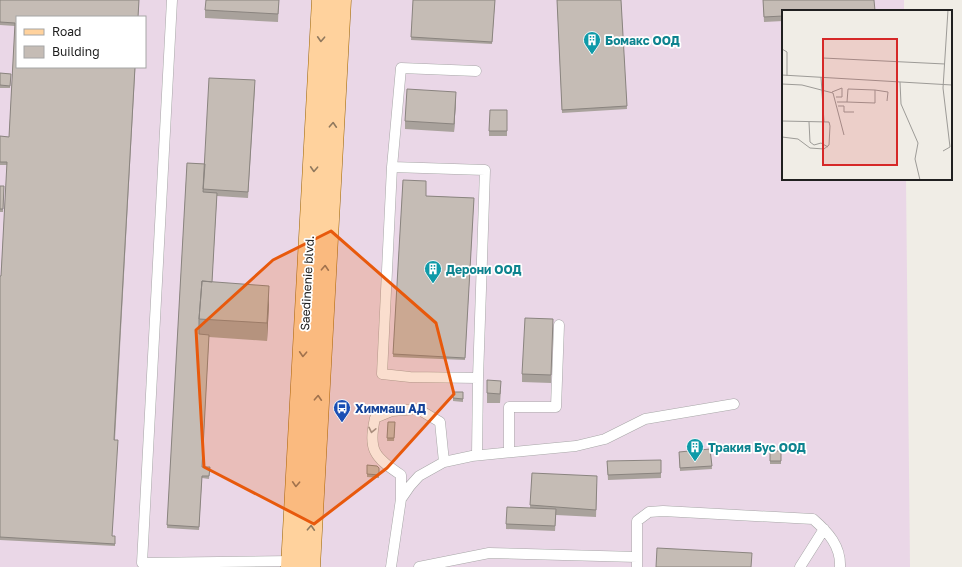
<svg xmlns="http://www.w3.org/2000/svg" width="962" height="567" font-family="'Golos Text',sans-serif">
	<style>
		.industrial { fill: #ead7e7; fill-rule: evenodd }
		.lines { fill: none; stroke-linecap: round; stroke-linejoin: round }
		.service-casing { stroke: #a7a7a7; stroke-width: 11 }
		.primary-casing { stroke: #9b6400; stroke-width: 23 }
		.service { stroke: #fff; stroke-width: 10 }
		.primary { stroke: #ffd29d; stroke-width: 22 }
		.wall { fill: #a9a29c }
		.shaded-wall { fill: #8a847f }
		.building { fill: #c5bcb5; stroke: #8a847f }
		.oneway { stroke: #90795e }
		.oneway2 { stroke: #9b9b9b }
		.marked { fill: #e8590c; fill-opacity: 0.2; stroke: #e8590c; stroke-width: 3; stroke-linejoin: round }
		.labels { text-anchor: middle; dominant-baseline: central; stroke-width: 3.5; stroke-linejoin: round; paint-order: stroke }
		.culture-label { font-size: 12px; font-weight: bold; fill: #0d838f; stroke: #fff; text-anchor: start }
		.street-label { font-size: 12px; fill: #202020; stroke: #fff }
		.transit-label { font-size: 12px; font-weight: bold; fill: #164399; stroke: #fff; text-anchor: start }
		.inset-road { fill: none; stroke: #9d9b97; stroke-width: 1 }
		.view { fill: #d62828; fill-opacity: 0.15; stroke: #d62828; stroke-width: 2 }
		.inset-edge { fill: none; stroke: #202020; stroke-width: 2 }
	</style>
	<rect width="100%" height="100%" fill="#f0ede6"/>
	<path class="industrial" d="M0 0H904V11H783V179H906L910 567H0ZM17 17H145V67H17Z"/>
	<g class="lines">
		<defs>
			<path id="service" d="M172 0 142 563 292 561
				M392 167 401 68 476 71
				M509 452V407H556L559 325
				M477 455 478 378 410 377 382 374 392 167 485 170 478 378
				M401 499V475C374 457 368 450 375 418L392 411 418 409 440 422 444 462
				M391 567 401 499 410 486 419 476 444 462 472 456 576 446 605 439 645 419 734 404
				M419 567 489 553 637 557
				M637 567V521L649 512 663 511 813 519C828 532 841 546 840 567
				M800 567 824 529"/>
			<path id="primary" d="M292 567 323 0
				M309 567 340 0"/>
		</defs>
		<use href="#service" class="service-casing"/>
		<use href="#primary" class="primary-casing"/>
		<use href="#service" class="service"/>
		<use href="#primary" class="primary"/>
	</g>
	<path class="wall" d="M0 0H139L115 440 112 536H115V546L0 540V276H1L7 165H0V136L9 137 15 26 0 25Z
		M279 0 278 22 205 18V10Z
		M413 0H495L492 44 411 40Z
		M557 0H621L627 109 562 113Z
		M763 0 783 11V21L764 22Z
		M0 73 11 74 10 88H0Z
		M255 86 248 198 217 196 212 282 269 304 267 341 209 337 202 467H210L209 479 202 478 199 530 167 528 187 163 205 164Z
		M456 100 454 132 405 129V121Z
		M507 110V136H489V131Z
		M403 180 426 196 474 198 465 360 393 357Z
		M0 186H4L3 212H0Z
		M553 327 551 383 522 382V374Z
		M501 390 500 403H487V393Z
		M453 392H463V402L453 401Z
		M388 422H395L394 441H387Z
		M710 449 712 469 680 471 679 454Z
		M770 451H781V464H770Z
		M607 461 661 473V478L608 480Z
		M367 465 379 468V478L367 477Z
		M532 473 597 484 596 517 556 515 555 531 506 529V524L530 508Z"/>
	<path class="shaded-wall" d="M456 92V100L454 132V124Z
		M269 286V304L267 341V323Z"/>
	<path class="building" d="M0 0H139L138 17H17V67H135L114 440H118L112 536H115V544L0 537V276H1L7 162H0V136L9 137 15 23 0 22Z
		M206 0H279L278 14 205 10Z
		M413 0H495L492 42 411 37Z
		M557 0H621L627 106 562 110Z
		M763 0H874L875 11H783V16L764 17Z
		M0 73 11 74 10 86 0 85Z
		M209 78 255 80 248 192 203 189Z
		M407 89 456 92 454 124 405 121Z
		M490 110H507V131H489Z
		M187 163 205 164 203 192 217 193 212 282 202 281 199 319V334L209 335 202 467H210L209 476H202L199 527 167 525Z
		M403 180 426 181V196L474 198 465 358 393 354Z
		M0 186H4L3 209H0Z
		M202 281 269 286 267 323 199 319Z
		M525 318 553 319 551 375 522 374Z
		M487 380 501 381 500 394 487 393Z
		M453 392H463V399L453 398Z
		M388 422H395L394 438H387Z
		M710 449 712 466 680 468 679 452Z
		M770 451H781V461H770Z
		M661 460V473L608 475 607 461Z
		M367 465 377 466 379 468V475L367 474Z
		M532 473 597 476 596 510 530 505Z
		M507 507 556 509 555 526 506 524Z
		M657 548 752 553 751 567H656Z"/>
	<defs><path id="oneway-chevron" d="M-2-3.5L2.5 0L-2 3.5" fill="none" stroke-width="1.6" stroke-linecap="round" stroke-linejoin="round"/></defs>
	<g class="oneway">
		<use href="#oneway-chevron" transform="translate(321 39) rotate(93)"/>
		<use href="#oneway-chevron" transform="translate(333 125) rotate(-87)"/>
		<use href="#oneway-chevron" transform="translate(314 169) rotate(93)"/>
		<use href="#oneway-chevron" transform="translate(325 268) rotate(-87)"/>
		<use href="#oneway-chevron" transform="translate(303 354) rotate(93)"/>
		<use href="#oneway-chevron" transform="translate(318 398) rotate(-87)"/>
		<use href="#oneway-chevron" transform="translate(296 484) rotate(93)"/>
		<use href="#oneway-chevron" transform="translate(311 528) rotate(-87)"/>
	</g>
	<use class="oneway2" href="#oneway-chevron" transform="translate(372 430) rotate(102)"/>
	<path class="marked" d="M331 231 436 323 454 394 387 468 314 524 204 467 196 330 273 260Z"/>
	<defs>
		<symbol id="building-pin" viewBox="-11 -11 22 30"><path d="M0 17L-7.5 6A9.5 9.5 0 1 1 7.5 6Z" fill="#0f9aa8" stroke="#fff"/><path d="M-4-6H4V6H1V3H-1V6H-4ZM-2.5-4.3h1.7v1.8h-1.7ZM.8-4.3h1.7v1.8H.8ZM-2.5-1h1.7V.8h-1.7ZM.8-1h1.7V.8H.8Z" fill="#fff"/></symbol>
		<symbol id="bus-pin" viewBox="-11 -11 22 30"><path d="M0 17L-7.5 6A9.5 9.5 0 1 1 7.5 6Z" fill="#1a4fb4" stroke="#fff"/><path d="M-5-6H5V4H4V6H2V4H-2V6H-4V4H-5ZM-3.5-4V0h7V-4ZM-3.5 1.2v1.5H-2V1.2ZM2 1.2v1.5H3.5V1.2Z" fill="#fff"/></symbol>
	</defs>
	<g fill-rule="evenodd">
		<use href="#building-pin" x="582" y="30" width="20" height="27"/>
		<use href="#building-pin" x="423" y="259" width="20" height="27"/>
		<use href="#bus-pin" x="332" y="398" width="20" height="27"/>
		<use href="#building-pin" x="685" y="437" width="20" height="27"/>
	</g>
	<g class="labels">
		<g class="culture-label">
			<text x="605" y="40">Бомакс ООД</text>
			<text x="446" y="269">Дерони ООД</text>
			<text x="708" y="447">Тракия Бус ООД</text>
		</g>
		<g class="street-label">
			<text transform="translate(307 283) rotate(-87)">Saedinenie blvd.</text>
		</g>
		<g class="transit-label">
			<text x="355" y="408">Химмаш АД</text>
		</g>
	</g>
	<g transform="translate(782 10)">
		<rect width="170" height="170" fill="#f0ede6"/>
		<path class="inset-road" d="M0 39 5 42V66M0 65 170 75M39 67 42 112M41 67V48L163 54M118 72 119 94 136 133 133 149 138 170M0 74 20 75 51 83 62 125M93 80 106 82 105 91M50 82 60 78V87H54M55 92H65L66 79 93 80V93L65 92M56 96H62V102H72M0 111 47 112 48 116 47 135 42 139 28 138 16 129 0 127M27 112 28 132 32 135 39 133 46 137M161 141 168 137 161 78 166 0"/>
		<path class="view" d="M41 29H115V155H41Z"/>
		<rect width="170" height="170" class="inset-edge"/>
	</g>
	<rect x="16" y="16" width="130" height="52" fill="#ffffff" stroke="#a6a6a6"/>
	<rect x="24" y="29" width="20" height="6" fill="#ffd29d" stroke="#a6a6a6"/>
	<text x="52" y="36" font-size="12" fill="#202020">Road</text>
	<rect x="24" y="46" width="20" height="12" fill="#c5bcb5" stroke="#a6a6a6"/>
	<text x="52" y="56" font-size="12" fill="#202020">Building</text>
</svg>
